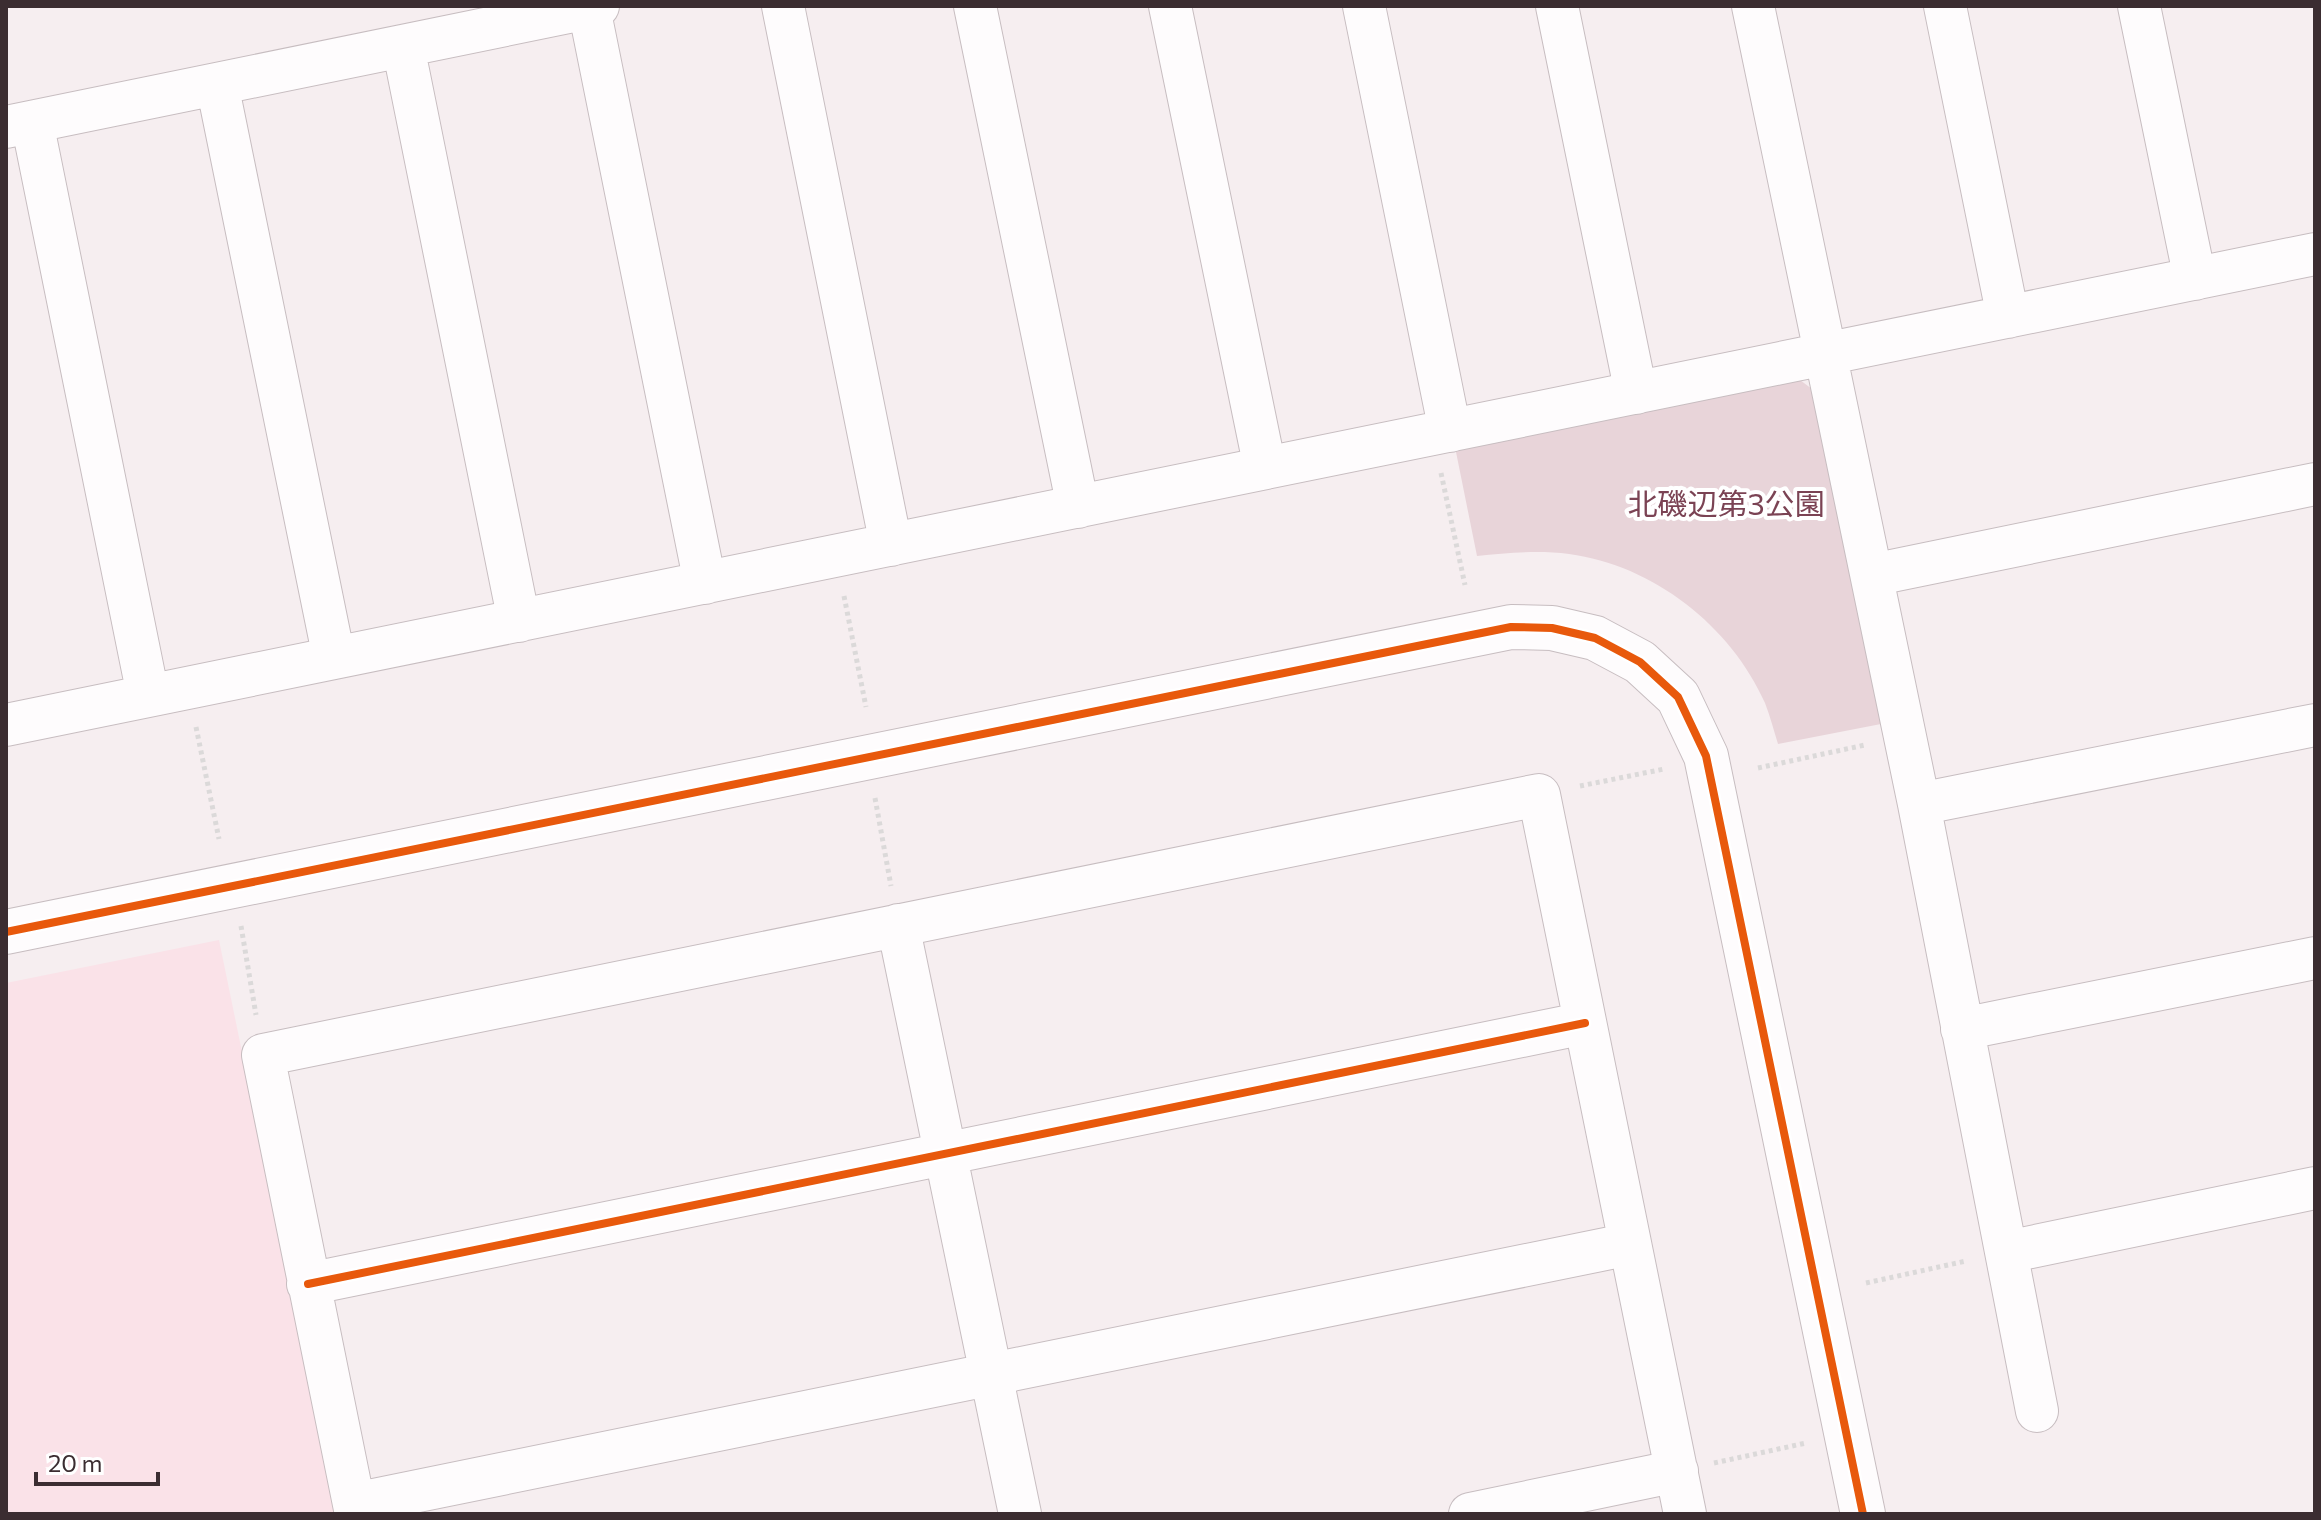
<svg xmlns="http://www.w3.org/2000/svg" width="2321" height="1520" font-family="Commissioner,'Noto Sans JP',sans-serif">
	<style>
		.built { fill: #fae2e8 }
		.green { fill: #e8d4d9 }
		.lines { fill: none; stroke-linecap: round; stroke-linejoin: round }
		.minor-casing { stroke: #c7bdc0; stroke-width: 44 }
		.tertiary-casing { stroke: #c7bdc0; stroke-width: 46 }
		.path { stroke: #dbd9d9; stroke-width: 5; stroke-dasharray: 4 4; stroke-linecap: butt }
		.minor { stroke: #fefcfd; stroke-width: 42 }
		.tertiary { stroke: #fefcfd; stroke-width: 44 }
		.cycleway-casing { stroke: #fff; stroke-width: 13 }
		.cycleway { stroke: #e8590c; stroke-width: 8 }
		.labels { text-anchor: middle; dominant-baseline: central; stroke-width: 8; stroke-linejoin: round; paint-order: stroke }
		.park-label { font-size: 30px; fill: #7b4354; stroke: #fff }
	</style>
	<rect width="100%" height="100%" fill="#f6eef0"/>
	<path class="built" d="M219 940 337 1514H6V983Z"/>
	<path class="green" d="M1796 377 1812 389 1881 724 1778 744C1774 731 1770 716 1765 703 1731 626 1653 565 1569 554 1538 550 1507 553 1477 556L1455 447Z"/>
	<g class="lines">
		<defs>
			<path id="minor" d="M783 6 891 545
				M975 6 1078 507
				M1170 6 1265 468
				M1364 6 1450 431
				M1557 6 1636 393
				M1753 6 1919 804 2037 1411
				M1945 6 2008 317
				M2139 6 2195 279
				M589 8 705 583
				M403 46 519 621
				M217 84 334 658
				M32 122 148 695
				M6 127 598 6
				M1872 575 2315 484
				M6 725 2315 254
				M1919 804 2315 725
				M898 925 1020 1514
				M1962 1029 2315 958
				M2007 1252 2315 1188
				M308 1284 1585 1023
				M354 1504 1630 1244
				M356 1514 263 1055 1539 795 1685 1514
				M1470 1514 1677 1471"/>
			<path id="tertiary" d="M6 932 1511 627 1552 628 1595 638 1640 662 1678 697 1706 756 1863 1514"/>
		</defs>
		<use href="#minor" class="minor-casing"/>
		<use href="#tertiary" class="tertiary-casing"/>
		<path class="path" d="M1441 473 1465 585
			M844 596 866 707
			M196 727 219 839
			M1758 768 1865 745
			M1580 786 1664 769
			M875 798 891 886
			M241 926 256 1015
			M1866 1283 1966 1261
			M1714 1463 1806 1443"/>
		<use href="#minor" class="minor"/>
		<use href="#tertiary" class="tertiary"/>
		<defs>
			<path id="cycleway" d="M6 932 1511 627 1552 628 1595 638 1640 662 1678 697 1706 756 1863 1514
				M308 1284 1585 1023"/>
		</defs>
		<use href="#cycleway" class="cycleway-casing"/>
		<use href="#cycleway" class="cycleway"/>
	</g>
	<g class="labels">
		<g class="park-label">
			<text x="1726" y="502">北磯辺第3公園</text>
		</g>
	</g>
	<rect width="2321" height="1520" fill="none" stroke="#3b2d31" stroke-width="16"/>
	<path d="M36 1472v12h122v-12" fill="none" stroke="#3b2d31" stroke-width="4"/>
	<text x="48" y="1472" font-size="24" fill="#3b2d31" stroke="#ffffff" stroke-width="6" paint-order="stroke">20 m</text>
</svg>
